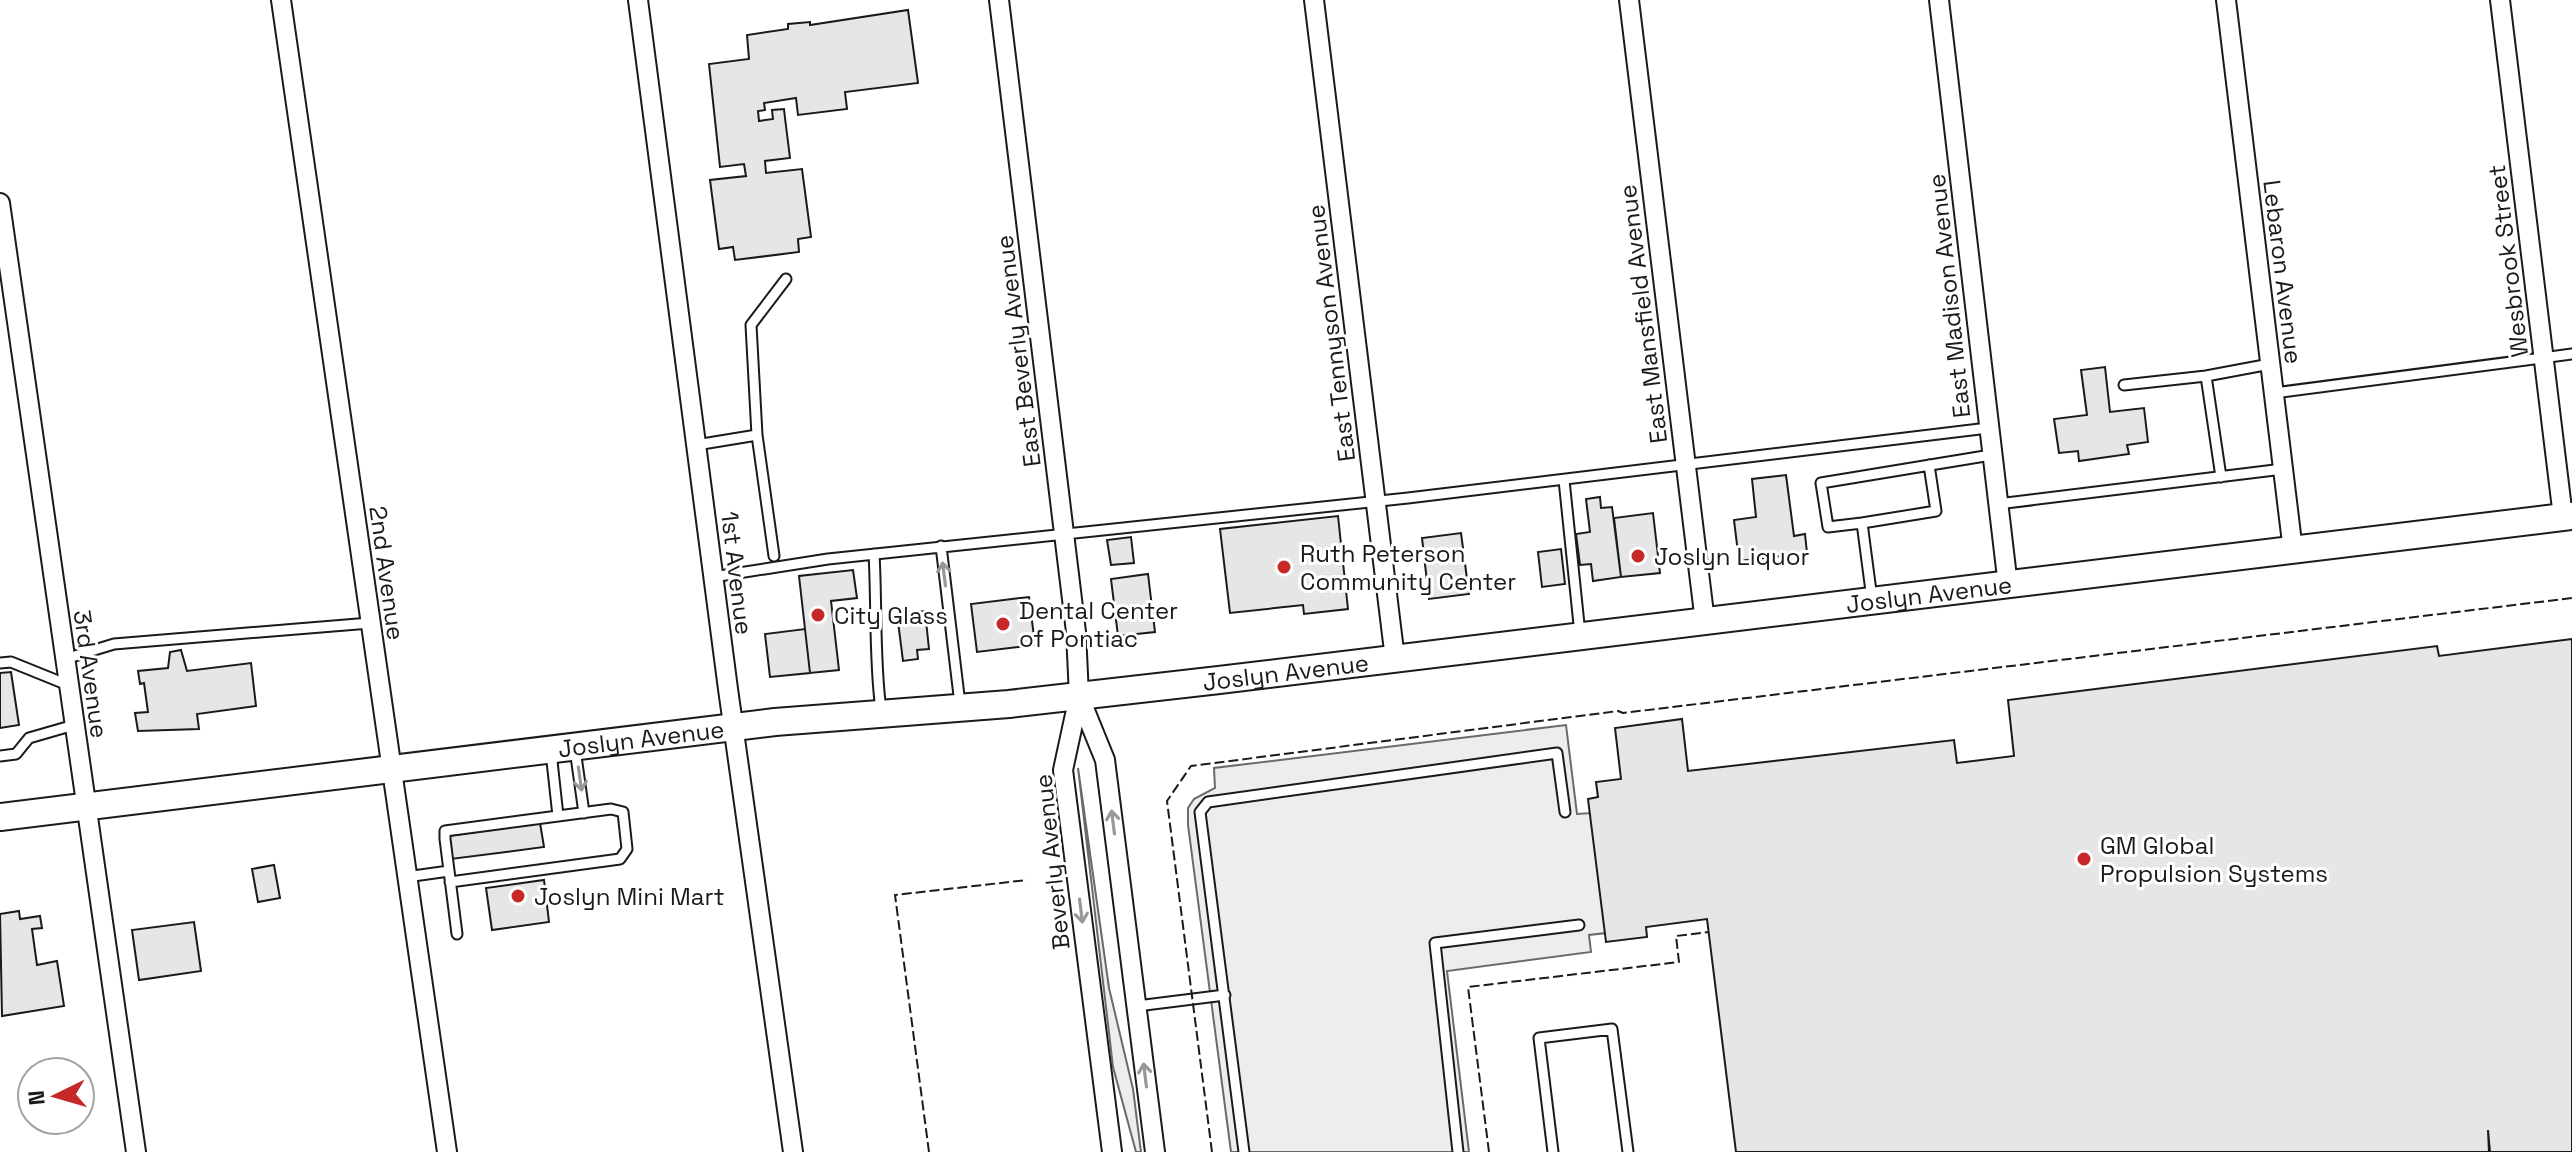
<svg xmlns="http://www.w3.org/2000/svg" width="2572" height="1152" font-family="'Space Grotesk',sans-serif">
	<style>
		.built { fill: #ededed; stroke: #6a6a6a; stroke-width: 2 }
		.building { fill: #e6e6e6; stroke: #1a1a1a; stroke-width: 2 }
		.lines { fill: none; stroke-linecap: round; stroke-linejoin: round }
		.service-casing { stroke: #1a1a1a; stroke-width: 13 }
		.minor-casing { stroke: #1a1a1a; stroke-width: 22 }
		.secondary-casing { stroke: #1a1a1a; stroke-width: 30 }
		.service { stroke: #fff; stroke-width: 9 }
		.minor { stroke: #fff; stroke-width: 18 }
		.secondary { stroke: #fff; stroke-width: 26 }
		.fence { stroke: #1a1a1a; stroke-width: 2; stroke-dasharray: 10 4; stroke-linecap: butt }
		.oneway { stroke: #989898 }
		.poi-dot { fill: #c62828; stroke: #fff; stroke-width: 3 }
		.labels { text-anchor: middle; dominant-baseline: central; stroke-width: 6; stroke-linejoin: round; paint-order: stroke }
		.street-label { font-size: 24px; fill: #1a1a1a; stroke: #fff }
		.poi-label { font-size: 24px; fill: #1a1a1a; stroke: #fff; text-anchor: start }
	</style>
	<rect width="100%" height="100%" fill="#fff"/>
	<path class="built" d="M1566 725 1577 814 1592 813 1606 933 1589 935 1591 952 1447 971 1469 1152H1231L1188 825V808L1194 799 1215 788 1214 768Z
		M1078 768 1109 988 1133 1089 1141 1152H1136L1113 1067Z"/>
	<path class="building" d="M908 10 918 83 845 92 847 109 798 115 796 98 764 103 765 110 758 111 759 121 773 119 772 110 784 109 785 118 790 158 765 161 766 173 802 169 811 237 798 239 799 252 735 260 733 247 719 249 710 180 746 176 744 164 720 167 709 64 749 59 747 35 788 29V24L810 22V25Z
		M2105 367 2110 412 2144 408 2148 442 2127 445 2129 454 2079 461 2078 451 2059 453 2054 419 2087 415 2081 370Z
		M1786 475 1794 536 1805 534 1807 553 1739 561 1734 520 1756 517 1752 479Z
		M1600 497 1601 508 1612 507 1621 577 1593 581 1591 564 1580 565 1576 534 1590 532 1586 499Z
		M1653 513 1660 573 1621 577 1614 518Z
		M1338 516 1348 609 1304 614 1303 605 1230 613 1220 529Z
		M1461 533 1469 594 1429 599 1422 538Z
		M1131 537 1134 563 1111 565 1107 540Z
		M1561 549 1565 584 1542 587 1538 552Z
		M853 570 857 598 831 601 839 670 810 673 799 576Z
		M1148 574 1155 632 1118 636 1111 579Z
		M1029 597 1035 645 977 652 971 604Z
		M925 611 929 649 917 650 918 659 903 661 897 614Z
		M805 629 810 673 770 677 765 634Z
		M2572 639V1152H2490L2488 1130 2489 1152H1736L1707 919 1646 927 1647 937 1606 942 1588 799 1598 797 1596 782 1621 779 1615 728 1682 719 1688 771 1954 740 1957 763 2014 756 2008 700 2437 646 2439 656Z
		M181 650 187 671 251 663 256 706 197 714 199 729 138 731 135 713 148 712 144 683 140 684 138 671 168 668 170 652Z
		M11 672 19 725 0 728V673Z
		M540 823 544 847 451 859 448 836Z
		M274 865 280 898 258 902 252 869Z
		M544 880 549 922 492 930 486 888Z
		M19 911 20 919 40 916 42 928 32 929 37 965 57 961 64 1006 2 1016 0 914Z
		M194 922 201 971 139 980 132 930Z"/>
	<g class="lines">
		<defs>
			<path id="service" d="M2124 385 2206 376
				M2274 393 2572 354
				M757 435 774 556
				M696 445 757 435 751 325 786 279
				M2221 477 2206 376 2270 364
				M1564 480 1580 634
				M1998 504 2283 469
				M1862 523 1936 511 1929 465
				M941 546 960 704
				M874 554C877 606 874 659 881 710
				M713 577 828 559 1408 498 1988 428
				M1872 599 1862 523 1828 527 1821 483 1991 455
				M65 659 114 644 370 623
				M0 663 11 662 68 685
				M575 749 584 813
				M551 752 558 816
				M0 756 16 754 29 738 74 725
				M406 877 449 871
				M450 882 620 859 627 849 623 812 611 809 445 831V839L457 934
				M1137 1006 1225 995
				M1244 1152 1200 812 1208 802 1557 753 1565 812
				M1458 1152 1435 943 1579 925
				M1553 1152 1539 1038 1612 1029 1628 1152"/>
			<path id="minor" d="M281 0 447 1152
				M638 0 728 689 793 1152
				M999 0 1076 632 1079 696 1063 770 1112 1152
				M1314 0 1395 659
				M1629 0 1705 622
				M1939 0 2008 586
				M2226 0 2293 551
				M2500 0 2563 517
				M0 203 136 1152
				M1079 696 1105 760 1155 1152"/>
			<g id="secondary">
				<path id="s1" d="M0 817 775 722 1009 704 1219 680 2572 516"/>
			</g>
		</defs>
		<use href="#service" class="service-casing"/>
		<use href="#minor" class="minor-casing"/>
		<use href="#secondary" class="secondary-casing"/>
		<use href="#service" class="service"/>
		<use href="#minor" class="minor"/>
		<use href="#secondary" class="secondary"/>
		<path class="fence" d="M929 1152 895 895 1027 880
			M1212 1152 1167 801 1191 766 1618 711 1623 713 2572 598
			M1489 1152 1468 987 1679 962 1676 936 1709 932"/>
	</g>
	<defs><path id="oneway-shaft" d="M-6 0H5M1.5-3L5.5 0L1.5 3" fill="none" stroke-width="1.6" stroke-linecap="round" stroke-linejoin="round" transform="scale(2)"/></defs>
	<g class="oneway">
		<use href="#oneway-shaft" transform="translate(944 574) rotate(-97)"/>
		<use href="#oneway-shaft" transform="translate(580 779) rotate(82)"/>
		<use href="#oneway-shaft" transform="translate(1113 822) rotate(-97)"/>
		<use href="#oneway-shaft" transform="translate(1081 911) rotate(83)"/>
		<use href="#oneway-shaft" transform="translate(1145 1075) rotate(-97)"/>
	</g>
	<g class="poi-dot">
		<circle cx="1638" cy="556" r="8"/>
		<circle cx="1284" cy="567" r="8"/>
		<circle cx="818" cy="615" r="8"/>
		<circle cx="1003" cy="624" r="8"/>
		<circle cx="2084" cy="859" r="8"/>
		<circle cx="518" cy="896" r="8"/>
	</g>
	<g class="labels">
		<g class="street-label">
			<text transform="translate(2508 261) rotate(-97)">Wesbrook Street</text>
			<text transform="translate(2283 272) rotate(83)">Lebaron Avenue</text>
			<text transform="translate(1949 296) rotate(-96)">East Madison Avenue</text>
			<text transform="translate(1643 314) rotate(-97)">East Mansfield Avenue</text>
			<text transform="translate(1331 333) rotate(-97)">East Tennyson Avenue</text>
			<text transform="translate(1018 351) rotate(-97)">East Beverly Avenue</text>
			<text transform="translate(387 573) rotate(82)">2nd Avenue</text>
			<text transform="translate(737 573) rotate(83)">1st Avenue</text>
			<text stroke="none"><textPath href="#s1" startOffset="1942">Joslyn Avenue</textPath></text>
			<text stroke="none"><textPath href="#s1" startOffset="1294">Joslyn Avenue</textPath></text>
			<text transform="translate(91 674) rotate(82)">3rd Avenue</text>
			<text stroke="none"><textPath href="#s1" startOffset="646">Joslyn Avenue</textPath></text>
			<text transform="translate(1052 862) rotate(-96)">Beverly Avenue</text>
		</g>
		<g class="poi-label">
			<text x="1300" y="553">Ruth Peterson<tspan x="1300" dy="28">Community Center</tspan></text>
			<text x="1654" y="556">Joslyn Liquor</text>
			<text x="1019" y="610">Dental Center<tspan x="1019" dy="28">of Pontiac</tspan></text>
			<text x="834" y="615">City Glass</text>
			<text x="2100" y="845">GM Global<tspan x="2100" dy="28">Propulsion Systems</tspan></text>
			<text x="534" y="896">Joslyn Mini Mart</text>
		</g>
	</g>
	<g transform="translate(56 1096) rotate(265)"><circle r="38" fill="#ffffff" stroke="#a3a3a3" stroke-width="2"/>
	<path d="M0-6L14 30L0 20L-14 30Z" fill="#c62828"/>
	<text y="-12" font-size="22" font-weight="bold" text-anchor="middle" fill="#1a1a1a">N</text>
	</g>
</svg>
